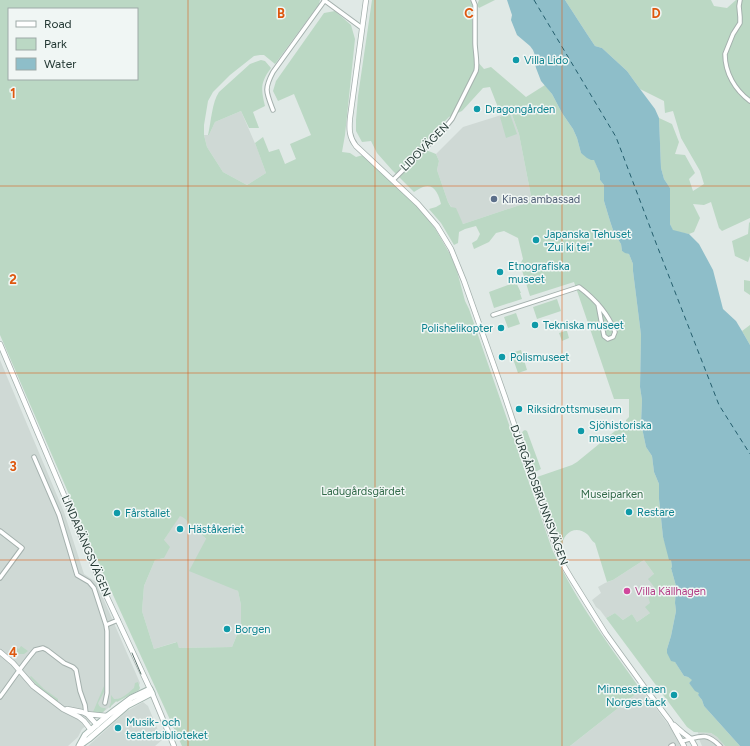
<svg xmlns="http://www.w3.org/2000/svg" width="750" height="746" font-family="Figtree,sans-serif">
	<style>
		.built { fill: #cfd9d5 }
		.green { fill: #bbd8c4; fill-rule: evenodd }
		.water { fill: #8ebec9 }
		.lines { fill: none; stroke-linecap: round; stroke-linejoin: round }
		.ferry { stroke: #245e6d; stroke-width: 1; stroke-dasharray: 5 4; stroke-linecap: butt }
		.minor-casing { stroke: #a4b0ad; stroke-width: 5.5 }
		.tertiary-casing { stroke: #a4b0ad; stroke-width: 6 }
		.secondary-casing { stroke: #a1b4ad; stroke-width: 7 }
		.minor { stroke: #fff; stroke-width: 3.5 }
		.tertiary { stroke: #fff; stroke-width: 4.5 }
		.secondary { stroke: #fff; stroke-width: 5 }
		.tram { stroke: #5d746e; stroke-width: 1 }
		.grid { fill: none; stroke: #de570e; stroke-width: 1; stroke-opacity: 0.55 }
		.culture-dot { fill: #0f9aa8; stroke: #f0f6f4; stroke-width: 1.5 }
		.service-dot { fill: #5c6f8a; stroke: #f0f6f4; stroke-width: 1.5 }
		.hotel-dot { fill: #d1479c; stroke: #f0f6f4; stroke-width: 1.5 }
		.labels { text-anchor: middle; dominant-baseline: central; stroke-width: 3; stroke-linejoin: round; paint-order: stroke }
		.culture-label { font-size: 11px; fill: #0d838f; stroke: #f0f6f4; text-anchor: start }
		.street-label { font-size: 11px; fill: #233833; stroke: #f0f6f4 }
		.service-label { font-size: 11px; fill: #4e5e75; stroke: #f0f6f4; text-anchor: start }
		.park-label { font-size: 11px; fill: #326a49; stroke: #f0f6f4 }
		.hotel-label { font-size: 11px; fill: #b23c85; stroke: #f0f6f4; text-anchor: start }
		.grid-label { font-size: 13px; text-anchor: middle; font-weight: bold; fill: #de570e; stroke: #f0f6f4; stroke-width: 3; stroke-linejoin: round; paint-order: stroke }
	</style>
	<rect width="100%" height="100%" fill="#e0e9e6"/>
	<path class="built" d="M241 111 257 148 266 173 247 185 223 172 207 147 204 135H209L215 122Z
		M511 112 519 134 532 201 463 224 448 202 437 170 439 161 436 154 463 127Z
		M0 360 64 512 84 574 96 582 140 683 138 689 117 701 82 729 78 737 68 746H0Z
		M180 515 184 517 194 529 204 536 236 590 238 591 241 605V625L232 647 179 648 176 642 154 649 142 611 144 586 155 560 164 558V540Z
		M644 560 654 574 655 588 651 603 650 613 637 622 632 614 623 620 615 613 606 618 600 610 596 607 592 600 601 593 598 587 605 583 613 580Z
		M641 690 643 691 676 735 680 746H570Z
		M143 702 148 706 162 740 155 746H88L127 711Z
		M698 732 711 733 717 737 725 746H702L699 739Z"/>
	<path class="green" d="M0 0H320L319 4 275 64 264 55H260L254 56 230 75 213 92 208 101 204 125V135L207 147 223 172 247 185 266 173 255 143 263 137 269 152 279 149 285 164 296 159 290 144 311 135 294 94 278 101 273 91 276 81 324 13 335 11 351 25 355 39 345 135 342 152 350 153 356 157 363 155 421 210 436 230 451 256 457 271 465 301 469 309 552 549C575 600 609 645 641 690L570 746H182L103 573 0 335ZM9 9H137V79H9ZM180 516C187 518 188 524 194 529 198 533 203 534 206 539L189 571 238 591 241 605V625L232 647 179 648 177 642 154 649 142 611 144 586 155 560 164 558 170 547 164 540Z
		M372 0H470L472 3 473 52 476 60 484 69 491 67 526 97 545 85 552 94 562 113 573 129 577 138 581 153 594 159 600 174V180L604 185V201L610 221 614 233 621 244 622 251 629 254 633 264V271L641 335 640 387 642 400 641 423 646 447 652 456 654 472 659 484V499L663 537 671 560 672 567 671 568 676 586 675 603 676 611 671 636 667 649 684 676 688 677 693 680 689 683 700 693 698 695 702 700 704 706 740 746H725L717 737 711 733 694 732 687 727 606 618 615 613 623 620 632 614 637 622 650 613 645 607 650 603 648 596 653 594 655 588 648 579 654 574 644 560 613 580 607 582 595 543C591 541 590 536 587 534 575 524 562 534 562 547L537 477 572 465 577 462 626 422V420L629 417V399H614L574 282 530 296 520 264 523 259 518 238 504 231 496 233 489 242 474 249 472 243 477 240 480 234 476 226 465 229 459 232 458 243 454 245 441 223 429 209 436 207 441 204C439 195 434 182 423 187 420 188 417 190 414 192L392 170 377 153 371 141 362 142 356 131V120L358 96ZM490 87 501 115 511 112 519 134 532 201 463 224 456 208 451 207 448 202 437 170 439 161 436 154 426 150 422 145 440 126 449 117 462 111 483 88Z
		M479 0H495L479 8 477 5Z
		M565 0H711L714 6 727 8 736 0H750V218L722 231 719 228 711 202 704 205 693 204 700 218 694 232 689 234 673 231 670 224V188L664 179 661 168 659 118 672 124 679 142 675 154 685 155 695 173 689 179 693 191 704 184 700 171 681 138 673 111 665 113 664 101 640 89 627 71 602 48 595 46 587 34Z
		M261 60 265 61 271 68C260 83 261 89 265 106L253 112 259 128H249L241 111 215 122 209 135H208C211 122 212 102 219 92L250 64Z
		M510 114 517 134 506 138 500 117Z
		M750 222V256L748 262 735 256 732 241 748 234 749 223Z
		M744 280 750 281V295L744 291Z
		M516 282 521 293H520L522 299 494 308 489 292Z
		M557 299 561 311 537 319 533 307Z
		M516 313 520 324 508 328 504 317Z
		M750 325V345L742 331Z
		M565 331H567L569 338 562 341 559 333Z
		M521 350 527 370 518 373 511 353Z
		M525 430 527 431 541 469 535 472 522 433 523 431Z
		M21 646 28 651 24 654H17L14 651 17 648 19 649Z
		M31 676 44 689 58 699V701H57C47 694 37 687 30 677Z
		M138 682 140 688 139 690 117 702 116 701 111 706V707L109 708 111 702V695L114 699C122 700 128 693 134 688L135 683Z
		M104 686V692L98 703C99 707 101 708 105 708L106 709 102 713 93 712Z"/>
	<path class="water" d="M507 0H565L587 34 595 46 602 48 627 71 640 89 655 109 659 118 661 168 664 179 670 188V224L673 230 689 234 699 244 713 270 723 309 736 321 742 331 750 345V746H740L704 706 702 700 698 695 699 693 695 691 689 683 692 680 688 677 684 676 675 662 671 661 667 653V649L671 636 676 611 675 603 676 586 671 568 672 567 671 560H669L663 537 659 499V484L654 472 652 456 646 447 641 423 642 400 640 387 641 335 633 271V264L629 254 625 253 622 251 621 244 614 233 610 221 604 201V185L600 180V174L594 160H591L587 158 581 153 577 138 573 129 562 113 552 94 541 81 536 68 535 63 536 58 533 50 530 46 517 35 511 20 512 15Z"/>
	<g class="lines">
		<path class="ferry" d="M534 0 616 137 656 243 719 405 750 454"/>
		<defs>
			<path id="minor" d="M324 0 362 28
				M740 0 739 6 740 17V23L733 34 725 54C725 73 735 90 750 101
				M273 110C266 92 264 89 273 72L325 0
				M393 180 444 129 452 119 476 71C478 64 475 50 475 43 475 30 475 18 475 5L473 0
				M493 315 579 287C595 299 608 313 615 332L613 337 608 339 604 336 598 304
				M34 457 59 515 77 575 89 582 94 588 106 625 118 620
				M0 531 22 548 0 578
				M0 697C12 681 22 665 35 650L43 648 47 650 64 663 73 667 76 670 80 691 85 705 86 714
				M105 703 107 693V631L106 625
				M682 741C700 737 705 731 720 746
				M671 746 673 745"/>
			<path id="tertiary" d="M366 0 350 118C349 129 349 137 356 146L418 204 437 226 451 249 464 281 505 397 549 529 562 563 571 578 606 634 645 688 670 721 684 746
				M0 344 83 540 106 595 150 689
				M0 652 13 663 33 686 63 709 79 717 84 721 91 730
				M152 693 174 746
				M67 709 82 712 87 714 107 716
				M87 714 97 725
				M674 725 683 733 691 739 695 746"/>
			<path id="secondary" d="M150 689 152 693 127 706 89 739 79 746 85 735 107 716 131 698Z"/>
		</defs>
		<use href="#minor" class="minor-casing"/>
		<use href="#tertiary" class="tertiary-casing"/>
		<use href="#secondary" class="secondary-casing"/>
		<use href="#minor" class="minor"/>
		<use href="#tertiary" class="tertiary"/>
		<use href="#secondary" class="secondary"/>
		<path class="tram" d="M132 653 141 674"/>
	</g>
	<path class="grid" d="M188 0V746M375 0V746M562 0V746M0 186H750M0 373H750M0 560H750"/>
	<g class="culture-dot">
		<circle cx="516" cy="60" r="4"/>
		<circle cx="477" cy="109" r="4"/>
		<circle cx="536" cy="240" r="4"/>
		<circle cx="500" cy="272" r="4"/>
		<circle cx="535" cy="325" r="4"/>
		<circle cx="501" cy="328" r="4"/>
		<circle cx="502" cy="357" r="4"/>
		<circle cx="519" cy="409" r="4"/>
		<circle cx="581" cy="431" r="4"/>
		<circle cx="629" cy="512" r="4"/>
		<circle cx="117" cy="513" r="4"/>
		<circle cx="180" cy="529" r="4"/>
		<circle cx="227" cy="629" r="4"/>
		<circle cx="674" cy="695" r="4"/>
		<circle cx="118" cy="728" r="4"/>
	</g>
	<circle class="service-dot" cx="494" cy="199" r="4"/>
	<circle class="hotel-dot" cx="627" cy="591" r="4"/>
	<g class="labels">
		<g class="culture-label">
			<text x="524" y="60">Villa Lido</text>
			<text x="485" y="109">Dragongården</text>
			<text x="544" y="234">Japanska Tehuset<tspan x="544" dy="13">"Zui ki tei"</tspan></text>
			<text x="508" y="266">Etnografiska<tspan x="508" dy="13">museet</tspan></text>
			<text x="543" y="325">Tekniska museet</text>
			<text x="493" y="328" text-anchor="end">Polishelikopter</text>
			<text x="510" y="357">Polismuseet</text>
			<text x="527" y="409">Riksidrottsmuseum</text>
			<text x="589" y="425">Sjöhistoriska<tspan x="589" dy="13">museet</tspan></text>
			<text x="637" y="512">Restare</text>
			<text x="125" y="513">Fårstallet</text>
			<text x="188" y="529">Häståkeriet</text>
			<text x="235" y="629">Borgen</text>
			<text x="666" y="689" text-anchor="end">Minnesstenen<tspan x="666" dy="13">Norges tack</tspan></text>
			<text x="126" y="722">Musik- och<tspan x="126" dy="13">teaterbiblioteket</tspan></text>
		</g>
		<g class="street-label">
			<text transform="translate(425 147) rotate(-45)">LIDOVÄGEN</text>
			<text transform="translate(539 495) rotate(70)">DJURGÅRDSBRUNNSVÄGEN</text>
			<text transform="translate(86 546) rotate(67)">LINDARÄNGSVÄGEN</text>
		</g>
		<g class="service-label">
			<text x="502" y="199">Kinas ambassad</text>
		</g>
		<g class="park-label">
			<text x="363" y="491">Ladugårdsgärdet</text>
			<text x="612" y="494">Museiparken</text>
		</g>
		<g class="hotel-label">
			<text x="635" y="591">Villa Källhagen</text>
		</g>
	</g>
	<g class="grid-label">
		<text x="281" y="18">B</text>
		<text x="469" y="18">C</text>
		<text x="656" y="18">D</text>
		<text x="13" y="98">1</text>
		<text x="13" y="284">2</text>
		<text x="13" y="471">3</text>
		<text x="13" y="657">4</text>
	</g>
	<rect x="8" y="8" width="130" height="72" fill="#f0f6f4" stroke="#9eaaa7"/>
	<rect x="16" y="21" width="20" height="6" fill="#ffffff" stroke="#9eaaa7"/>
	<text x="44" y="28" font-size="12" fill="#233833">Road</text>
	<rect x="16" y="38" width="20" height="12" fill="#bbd8c4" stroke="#9eaaa7"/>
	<text x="44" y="48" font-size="12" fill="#233833">Park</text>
	<rect x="16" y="58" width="20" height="12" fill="#8ebec9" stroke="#9eaaa7"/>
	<text x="44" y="68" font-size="12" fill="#233833">Water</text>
</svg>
